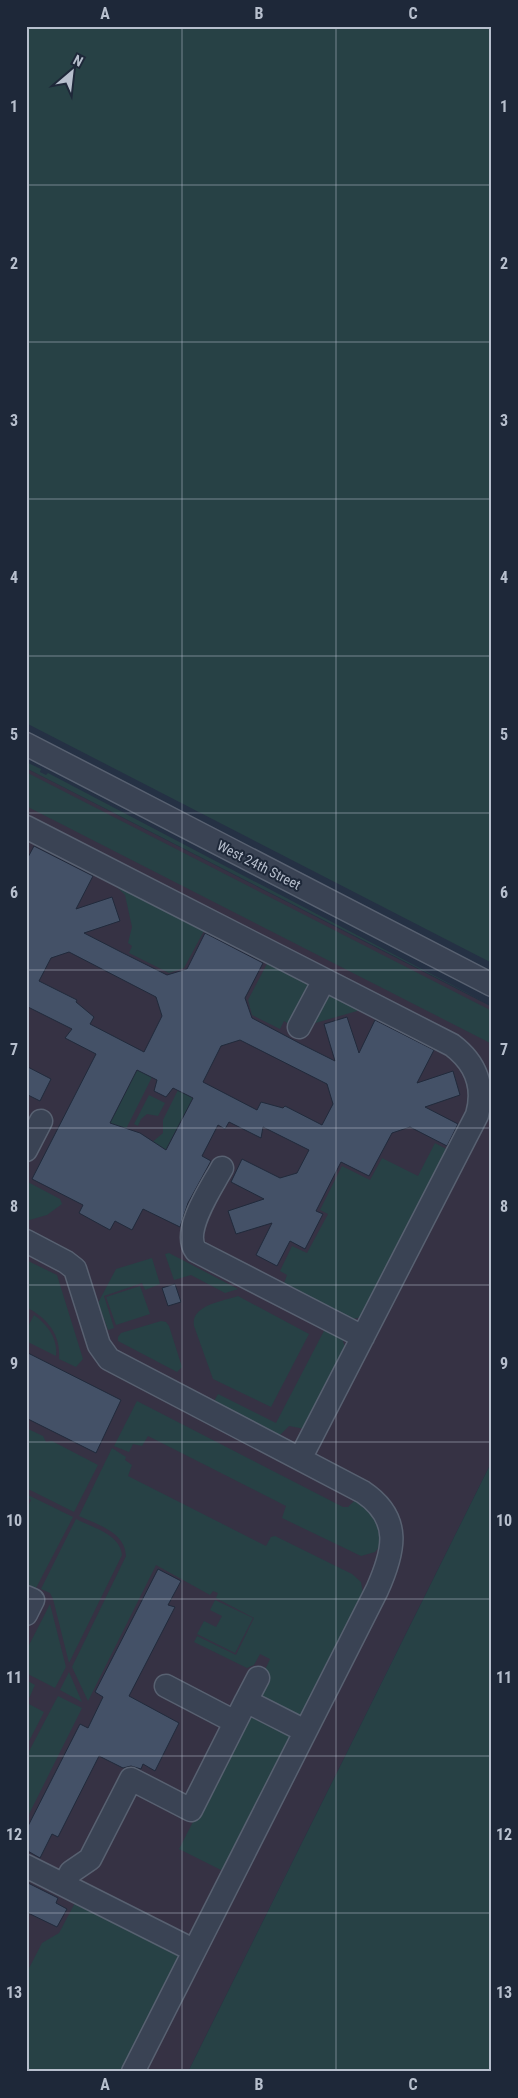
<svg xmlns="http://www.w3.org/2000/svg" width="518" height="2098" font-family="'Roboto Condensed',sans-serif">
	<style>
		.medical { fill: #363244 }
		.green { fill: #274145 }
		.building { fill: #445167; stroke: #212a3b; fill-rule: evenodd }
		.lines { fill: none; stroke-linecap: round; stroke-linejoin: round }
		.minor-casing { stroke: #586171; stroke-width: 25 }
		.minor { stroke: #3a4354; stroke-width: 22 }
		.grid { fill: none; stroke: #b7bfcd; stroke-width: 1; stroke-opacity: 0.55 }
		.labels { text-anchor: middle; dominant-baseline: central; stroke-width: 4; stroke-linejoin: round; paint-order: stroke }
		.street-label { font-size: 14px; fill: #b7bfcd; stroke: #1e2839 }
		.neatline { fill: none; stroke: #b7bfcd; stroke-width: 2 }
		.grid-label { font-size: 16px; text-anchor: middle; font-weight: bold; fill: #b7bfcd }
	</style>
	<rect width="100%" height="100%" fill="#253144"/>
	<path class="medical" d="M26 768 492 1007V1461L188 2072H26Z"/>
	<path class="green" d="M26 26H492V963L26 723Z
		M26 762 41 769 40 772 46 775 48 773 492 1006 26 768Z
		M26 772 492 1011V1044L26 806Z
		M110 880 206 927 184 968 169 973 129 953 132 946 128 943 132 927 125 895Z
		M269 960 315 983 294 1027 284 1021 280 1029 252 1015 248 1000Z
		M325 990 364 1009 305 1026Z
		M137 1070 152 1077 125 1131 110 1123Z
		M178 1090 193 1098 165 1151 150 1144 163 1133V1120Z
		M149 1095 165 1103 158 1116 147 1114 141 1119 138 1126 134 1124Z
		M435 1143 450 1151 361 1317 350 1320 283 1286 287 1275 280 1271 292 1246 307 1253 328 1214 320 1210 342 1166 370 1180 382 1158 418 1176Z
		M26 1181 60 1199 62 1204 47 1215 26 1221Z
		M169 1253 238 1289 225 1293 191 1275 174 1280 165 1254Z
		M152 1258 160 1284 145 1290 142 1283 104 1296 114 1328 108 1330 98 1303 116 1269Z
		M26 1260 57 1275 83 1359 76 1367 59 1359C61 1334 47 1318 26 1307Z
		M140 1286 150 1314 116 1325 106 1297Z
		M238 1296 309 1334 271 1407 213 1379 194 1326C190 1305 224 1301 238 1296Z
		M34 1315C48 1325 58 1339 56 1356L26 1341V1330Z
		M161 1321 166 1322 169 1326 182 1367 177 1372 118 1341V1337L121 1333Z
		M326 1327 342 1338 345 1347 305 1429 289 1426 279 1436 212 1405 218 1394 276 1423Z
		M137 1401 343 1507H348L355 1500 378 1513 382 1543 375 1552 361 1556 282 1518 286 1506 148 1436 142 1446 133 1444 129 1452 114 1446Z
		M26 1428 43 1436 46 1442 52 1441 98 1465 74 1512 26 1488Z
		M112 1448 126 1457 125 1460 132 1465 128 1476 266 1546 271 1537 275 1536 352 1574 361 1582 363 1594 302 1717H299L258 1698 256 1689 270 1659 260 1654 254 1665 247 1668 194 1642 197 1636 236 1655 254 1618 216 1598 218 1593 213 1591 210 1595 156 1565 88 1701 72 1667 126 1556C125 1532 98 1525 79 1516Z
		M492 1461V2072H188Z
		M26 1494 73 1517 35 1590 26 1585V1510L31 1500 26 1497Z
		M76 1519C93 1528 120 1534 122 1555L69 1663 53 1599 50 1593 41 1589Z
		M215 1600 253 1618 235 1653 197 1634 204 1621 216 1627 222 1616 210 1610Z
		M50 1604 66 1667 55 1688 26 1673V1651Z
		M69 1672 82 1702 60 1690Z
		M26 1680 35 1685 27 1703 44 1712 26 1747Z
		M58 1696 82 1708 26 1820V1757Z
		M248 1715 291 1736 223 1871 179 1849Z
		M76 1901 178 1953 179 1959 122 2072H26V1974L42 1943 59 1933Z"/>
	<path class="building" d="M34 846 93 876 76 909 112 897 120 921 84 933 121 952 167 975 187 969 205 933 263 963 245 998 252 1018 301 1044 335 1061 324 1024 347 1017 359 1053 375 1020 434 1050 417 1083 453 1071 460 1095 425 1107 458 1124 447 1146 410 1127 392 1133 369 1176 341 1162 316 1211 323 1214 305 1249 290 1241 277 1266 256 1255 272 1223 236 1234 228 1211 264 1199 231 1182 242 1159 280 1178 297 1173 309 1150 263 1127 261 1138 229 1122 225 1129 218 1125 202 1156 211 1161 188 1203 180 1227 143 1209 132 1230 115 1221 110 1230 79 1213 83 1205 32 1179 96 1054 65 1038 72 1029 26 1006V861ZM69 952 156 997 162 1016 144 1052 90 1024 94 1017 76 1002 77 1000 39 981 51 958ZM240 1040 327 1084 333 1104 322 1125 285 1106 283 1108 261 1102 257 1110 203 1082 221 1046ZM137 1070 157 1080 154 1091 166 1097 173 1088 193 1098 166 1150 140 1133 110 1123Z
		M26 1066 51 1079 40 1101 26 1094Z
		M175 1284 181 1302 168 1306 162 1288Z
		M26 1352 121 1400 96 1453 26 1418Z
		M158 1569 181 1581 168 1605 175 1607 129 1696 179 1723 155 1771 143 1764 141 1769 131 1766 123 1768 99 1756 58 1837 52 1834 40 1858 26 1850V1830L80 1724 88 1728 103 1697 95 1692Z
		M26 1882 58 1898 56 1903 67 1909 57 1927 26 1912Z"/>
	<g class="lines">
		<defs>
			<path id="minor" d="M26 744 492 985
				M26 827 452 1045C476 1063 485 1087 477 1115L300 1459
				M299 1027 324 980
				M26 1150 41 1121
				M222 1168C212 1187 181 1231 196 1251L363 1337
				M26 1241 66 1262 75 1269 99 1345 109 1359 363 1492C403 1519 394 1552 377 1590L133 2072
				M26 1597 33 1600 26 1614
				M166 1686 235 1722
				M246 1701 258 1678
				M26 1866 64 1885
				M193 1950 64 1885 71 1872 90 1859 131 1779 191 1810 246 1701 305 1731"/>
		</defs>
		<use href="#minor" class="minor-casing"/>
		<use href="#minor" class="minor"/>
	</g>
	<path class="grid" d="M182 26V2072M336 26V2072M26 185H492M26 342H492M26 499H492M26 656H492M26 813H492M26 970H492M26 1128H492M26 1285H492M26 1442H492M26 1599H492M26 1756H492M26 1913H492"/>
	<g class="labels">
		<g class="street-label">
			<text transform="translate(259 865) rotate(27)">West 24th Street</text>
		</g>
	</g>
	<rect width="518" height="2098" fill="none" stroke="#1e2839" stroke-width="55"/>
	<g transform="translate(72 72) rotate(28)" stroke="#1e2839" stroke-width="4" paint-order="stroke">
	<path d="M0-4L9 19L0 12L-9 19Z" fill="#b7bfcd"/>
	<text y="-8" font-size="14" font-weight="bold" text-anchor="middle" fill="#b7bfcd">N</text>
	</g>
	<rect x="28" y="28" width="462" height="2042" class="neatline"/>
	<g class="grid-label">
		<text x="105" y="19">A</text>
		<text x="259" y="19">B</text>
		<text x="413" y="19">C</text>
		<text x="14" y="112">1</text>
		<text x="504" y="112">1</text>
		<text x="14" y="269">2</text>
		<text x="504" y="269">2</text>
		<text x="14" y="426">3</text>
		<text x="504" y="426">3</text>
		<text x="14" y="583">4</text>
		<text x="504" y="583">4</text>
		<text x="14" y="740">5</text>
		<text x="504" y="740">5</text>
		<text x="14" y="898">6</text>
		<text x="504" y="898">6</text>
		<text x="14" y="1055">7</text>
		<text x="504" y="1055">7</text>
		<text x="14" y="1212">8</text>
		<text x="504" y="1212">8</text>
		<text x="14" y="1369">9</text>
		<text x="504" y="1369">9</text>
		<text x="14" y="1526">10</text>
		<text x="504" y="1526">10</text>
		<text x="14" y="1683">11</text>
		<text x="504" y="1683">11</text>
		<text x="14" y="1840">12</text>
		<text x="504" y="1840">12</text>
		<text x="14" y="1998">13</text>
		<text x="504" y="1998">13</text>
		<text x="105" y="2090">A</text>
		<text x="259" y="2090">B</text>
		<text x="413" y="2090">C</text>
	</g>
</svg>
